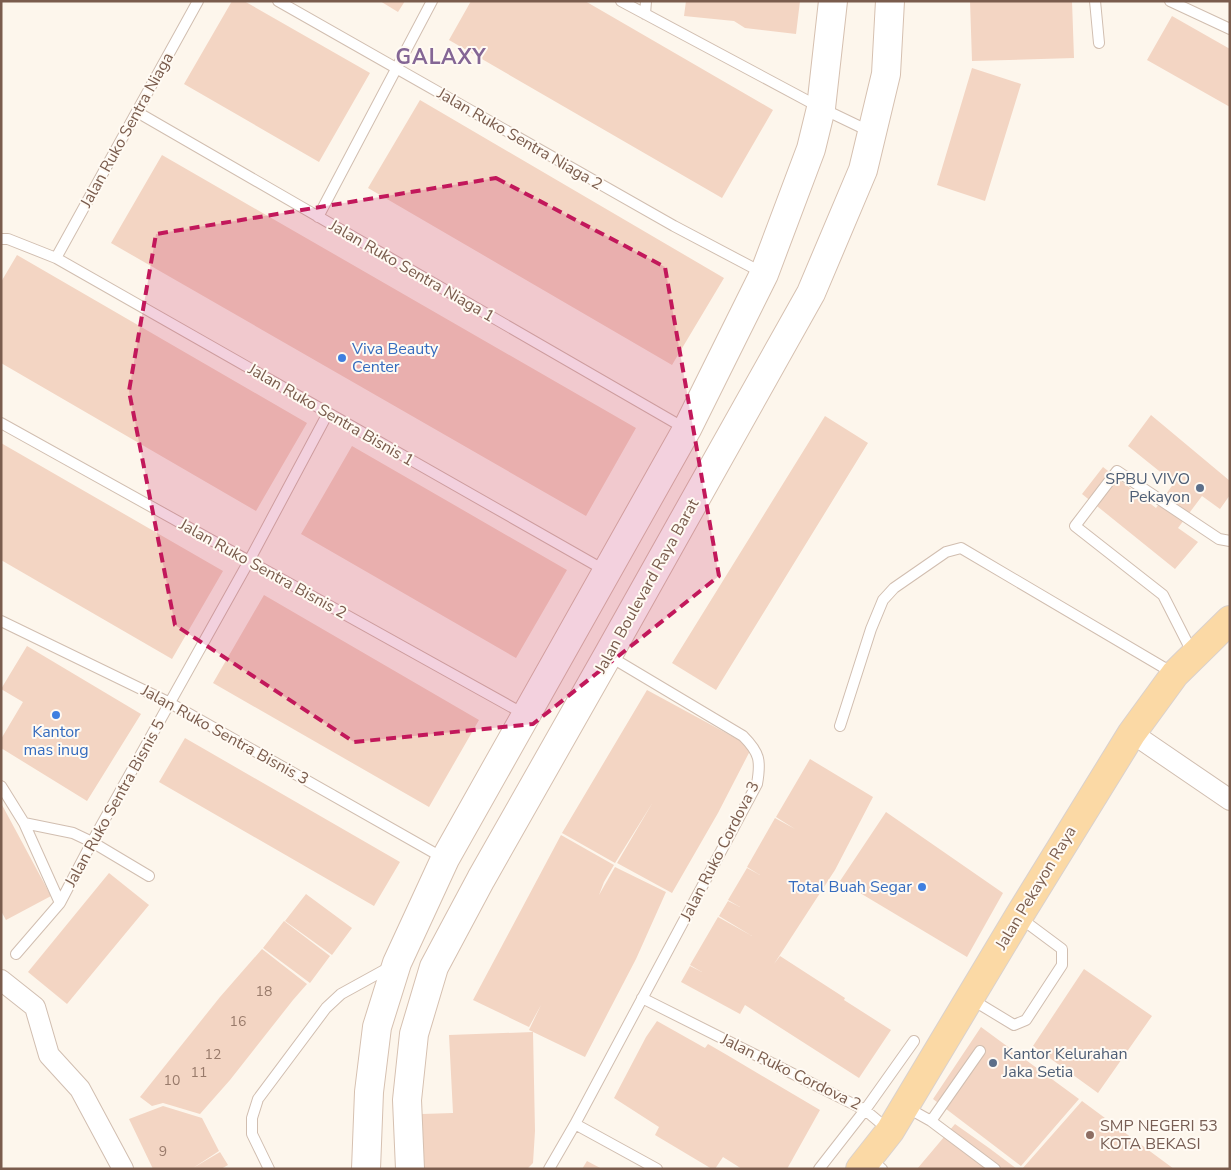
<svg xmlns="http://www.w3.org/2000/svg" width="1231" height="1170" font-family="'Nunito Sans',sans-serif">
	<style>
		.building { fill: #f3d5c3 }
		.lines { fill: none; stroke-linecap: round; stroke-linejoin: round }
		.lane-casing { stroke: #d1beb0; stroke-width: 12 }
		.street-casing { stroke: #d1beb0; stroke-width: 22 }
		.secondary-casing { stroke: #d6c0b0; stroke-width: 30 }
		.primary-casing { stroke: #dad1cd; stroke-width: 30 }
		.lane { stroke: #fff; stroke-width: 10 }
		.street { stroke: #fff; stroke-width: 20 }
		.secondary { stroke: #fff; stroke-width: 28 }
		.primary { stroke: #fbd9a5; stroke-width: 28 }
		.marked { fill: #c2185b; fill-opacity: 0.2; stroke: #c2185b; stroke-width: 4; stroke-dasharray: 10 6; stroke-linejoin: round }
		.shop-dot { fill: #3f7fe0; stroke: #fffaf3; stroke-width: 2 }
		.service-dot { fill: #5c6f8a; stroke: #fffaf3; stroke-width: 2 }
		.education-dot { fill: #8d6e63; stroke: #fffaf3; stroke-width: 2 }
		.labels { text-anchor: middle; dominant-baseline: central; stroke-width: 4; stroke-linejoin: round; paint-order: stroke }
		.number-label { font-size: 14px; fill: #987a6a }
		.street-label { font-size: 16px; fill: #7a5c4d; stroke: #fffaf3 }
		.shop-label { font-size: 16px; fill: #366cbe; stroke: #fffaf3; text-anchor: start }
		.service-label { font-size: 16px; fill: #4e5e75; stroke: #fffaf3; text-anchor: end }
		.education-label { font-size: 16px; fill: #785e54; stroke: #fffaf3; text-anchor: start }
		.district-label { font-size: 21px; font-weight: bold; letter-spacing: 1px; fill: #846695; stroke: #fffaf3 }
	</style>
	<rect width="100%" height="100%" fill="#fdf6ec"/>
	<path class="building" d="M232 1H244L370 73 319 162 184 84Z
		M380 1H405L398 12Z
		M471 1H585L773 110 722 198 449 40Z
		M686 1H800L796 34 745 28 734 21 684 16Z
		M970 1H1072L1074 58 972 61Z
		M1172 16 1230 49V107L1147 60Z
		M972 68 1021 84 985 201 937 185Z
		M420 100 724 278 672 365 368 188Z
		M162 155 636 428 586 516 111 243Z
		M17 255 307 423 256 511 1 363V282Z
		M1151 415 1230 481V495L1220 509 1202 496 1178 528 1198 542 1175 569 1082 494 1103 467 1156 508 1174 483 1128 446Z
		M825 416 868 443 716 690 672 663Z
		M1 443 223 571 172 659 1 560Z
		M352 446 567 570 516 658 301 534Z
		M264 595 479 720 429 807 213 683Z
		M27 646 141 714 87 801 1 748V739L23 702 1 689Z
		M647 690 752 747 718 813 672 893 617 863 653 802 615 863 562 833Z
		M185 738 400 862 374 906 159 782Z
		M810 759 873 797 835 870 774 964 780 956 845 998 844 1000 891 1030 859 1078 745 1005 740 1014 681 982 690 966 702 972 690 965 718 917 752 936 719 916 728 901 740 907 728 900 747 868 760 875 747 867 775 818 795 829 776 817Z
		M1 803 51 896 6 920 1 911Z
		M886 812 1003 893 967 957 840 881Z
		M561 835 614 865 604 882 599 895 615 867 666 892 636 959 585 1057 529 1030 541 1005 529 1027 473 1000Z
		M109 873 149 905 67 1004 28 972Z
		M306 894 352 928 332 955 285 921Z
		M284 921 330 956 310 983 263 948Z
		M262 949 307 984 293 1000 230 1080 200 1114 163 1103 152 1106 140 1097 220 997Z
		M1084 969 1152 1016 1098 1093 1033 1046Z
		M657 1021 705 1048 708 1044 727 1055 820 1110 787 1169H742L723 1157 715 1169H712L655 1135 659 1127 614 1098 646 1037Z
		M981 1027 1079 1099 1021 1166 933 1099Z
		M533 1032 535 1131 533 1163 527 1169H422V1114L453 1113 449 1035Z
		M1082 1101 1174 1169H1022Z
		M163 1106 202 1118 219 1151 193 1168 220 1152 228 1165 221 1169H153L129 1119Z
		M955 1124 989 1148 1017 1169H917Z
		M587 1161 602 1169H582Z"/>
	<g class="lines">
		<defs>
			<path id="lane" d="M278 1 674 226 763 273
				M621 1 821 108 871 132
				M1095 1 1099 43
				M1170 1 1230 29
				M645 14 646 1
				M137 112 686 429
				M318 217 432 1
				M1 239H8L56 258 606 571
				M56 258 198 1
				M1 423 524 714
				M1 621 170 703 445 859
				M1193 654 1163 595 1075 526 1117 471 1219 539 1230 541
				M840 726 871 629 883 600 894 588 946 552 961 548 1173 673
				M1 786 24 823 60 903 92 842 249 561 328 413
				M24 823 73 833 92 842 149 876
				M16 954 60 903
				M642 998 865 1110 890 1131
				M971 999 1014 1025 1026 1020 1062 965V949L1019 917
				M906 1107 931 1121 995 1169
				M931 1121 980 1051
				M575 1124 657 1169
				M869 1158 882 1169
				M269 1169 252 1134V1118L258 1099 326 1008 341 994 390 967
				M549 1169 575 1124 757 784C761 761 760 753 743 736L609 656
				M819 1169 865 1110 914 1041"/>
			<path id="street" d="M1132 733 1230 800
				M1 980 35 1007 49 1055 80 1089 123 1169"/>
			<path id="secondary" d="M366 1169 369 1092 377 1027 397 963 445 859 687 429 764 274 811 149 821 108 833 1
				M410 1169 407 1100 414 1034 434 967 481 879 608 655 811 293 863 170 886 74 890 1"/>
			<path id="primary" d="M860 1169 890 1131 1019 916 1132 733 1175 674 1230 620"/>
		</defs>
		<use href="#lane" class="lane-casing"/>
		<use href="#street" class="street-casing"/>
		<use href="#secondary" class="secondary-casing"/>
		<use href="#primary" class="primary-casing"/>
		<use href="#lane" class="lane"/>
		<use href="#street" class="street"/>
		<use href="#secondary" class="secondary"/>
		<use href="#primary" class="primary"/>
	</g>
	<path class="marked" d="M496 178 665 267 719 576 533 724 354 742 175 625 129 391 156 234Z"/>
	<g class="shop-dot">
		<circle cx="342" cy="358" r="5"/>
		<circle cx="56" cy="715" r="5"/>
		<circle cx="922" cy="887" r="5"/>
	</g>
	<g class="service-dot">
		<circle cx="1200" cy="488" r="5"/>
		<circle cx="993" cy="1063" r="5"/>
	</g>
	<circle class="education-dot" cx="1090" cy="1135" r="5"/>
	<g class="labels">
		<g class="number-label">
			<text x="264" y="991">18</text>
			<text x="238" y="1021">16</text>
			<text x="213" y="1054">12</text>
			<text x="199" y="1072">11</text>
			<text x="172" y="1080">10</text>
			<text x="163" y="1151">9</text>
		</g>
		<g class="street-label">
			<text transform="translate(127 130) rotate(-61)">Jalan Ruko Sentra Niaga</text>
			<text transform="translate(520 139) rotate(30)">Jalan Ruko Sentra Niaga 2</text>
			<text transform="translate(412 271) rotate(30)">Jalan Ruko Sentra Niaga 1</text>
			<text transform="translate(331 415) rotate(30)">Jalan Ruko Sentra Bisnis 1</text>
			<text transform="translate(263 569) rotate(29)">Jalan Ruko Sentra Bisnis 2</text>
			<text transform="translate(647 586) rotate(-61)">Jalan Boulevard Raya Barat</text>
			<text transform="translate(225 735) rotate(29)">Jalan Ruko Sentra Bisnis 3</text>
			<text transform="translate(115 803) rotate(-61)">Jalan Ruko Sentra Bisnis 5</text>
			<text transform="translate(720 851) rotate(-63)">Jalan Ruko Cordova 3</text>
			<text transform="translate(1036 888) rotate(-59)">Jalan Pekayon Raya</text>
			<text transform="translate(791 1072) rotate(26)">Jalan Ruko Cordova 2</text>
		</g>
		<g class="shop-label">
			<text x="352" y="349">Viva Beauty<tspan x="352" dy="18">Center</tspan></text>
			<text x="56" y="732" text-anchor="middle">Kantor<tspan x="56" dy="18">mas inug</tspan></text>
			<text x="912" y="887" text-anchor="end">Total Buah Segar</text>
		</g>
		<g class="service-label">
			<text x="1190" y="479">SPBU VIVO<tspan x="1190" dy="18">Pekayon</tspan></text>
			<text x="1003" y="1054" text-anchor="start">Kantor Kelurahan<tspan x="1003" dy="18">Jaka Setia</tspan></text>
		</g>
		<g class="education-label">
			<text x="1100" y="1126">SMP NEGERI 53<tspan x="1100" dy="18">KOTA BEKASI</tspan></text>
		</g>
		<g class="district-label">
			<text x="441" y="57">GALAXY</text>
		</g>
	</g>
	<rect width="1231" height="1170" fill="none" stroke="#7a5c4d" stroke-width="5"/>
</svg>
